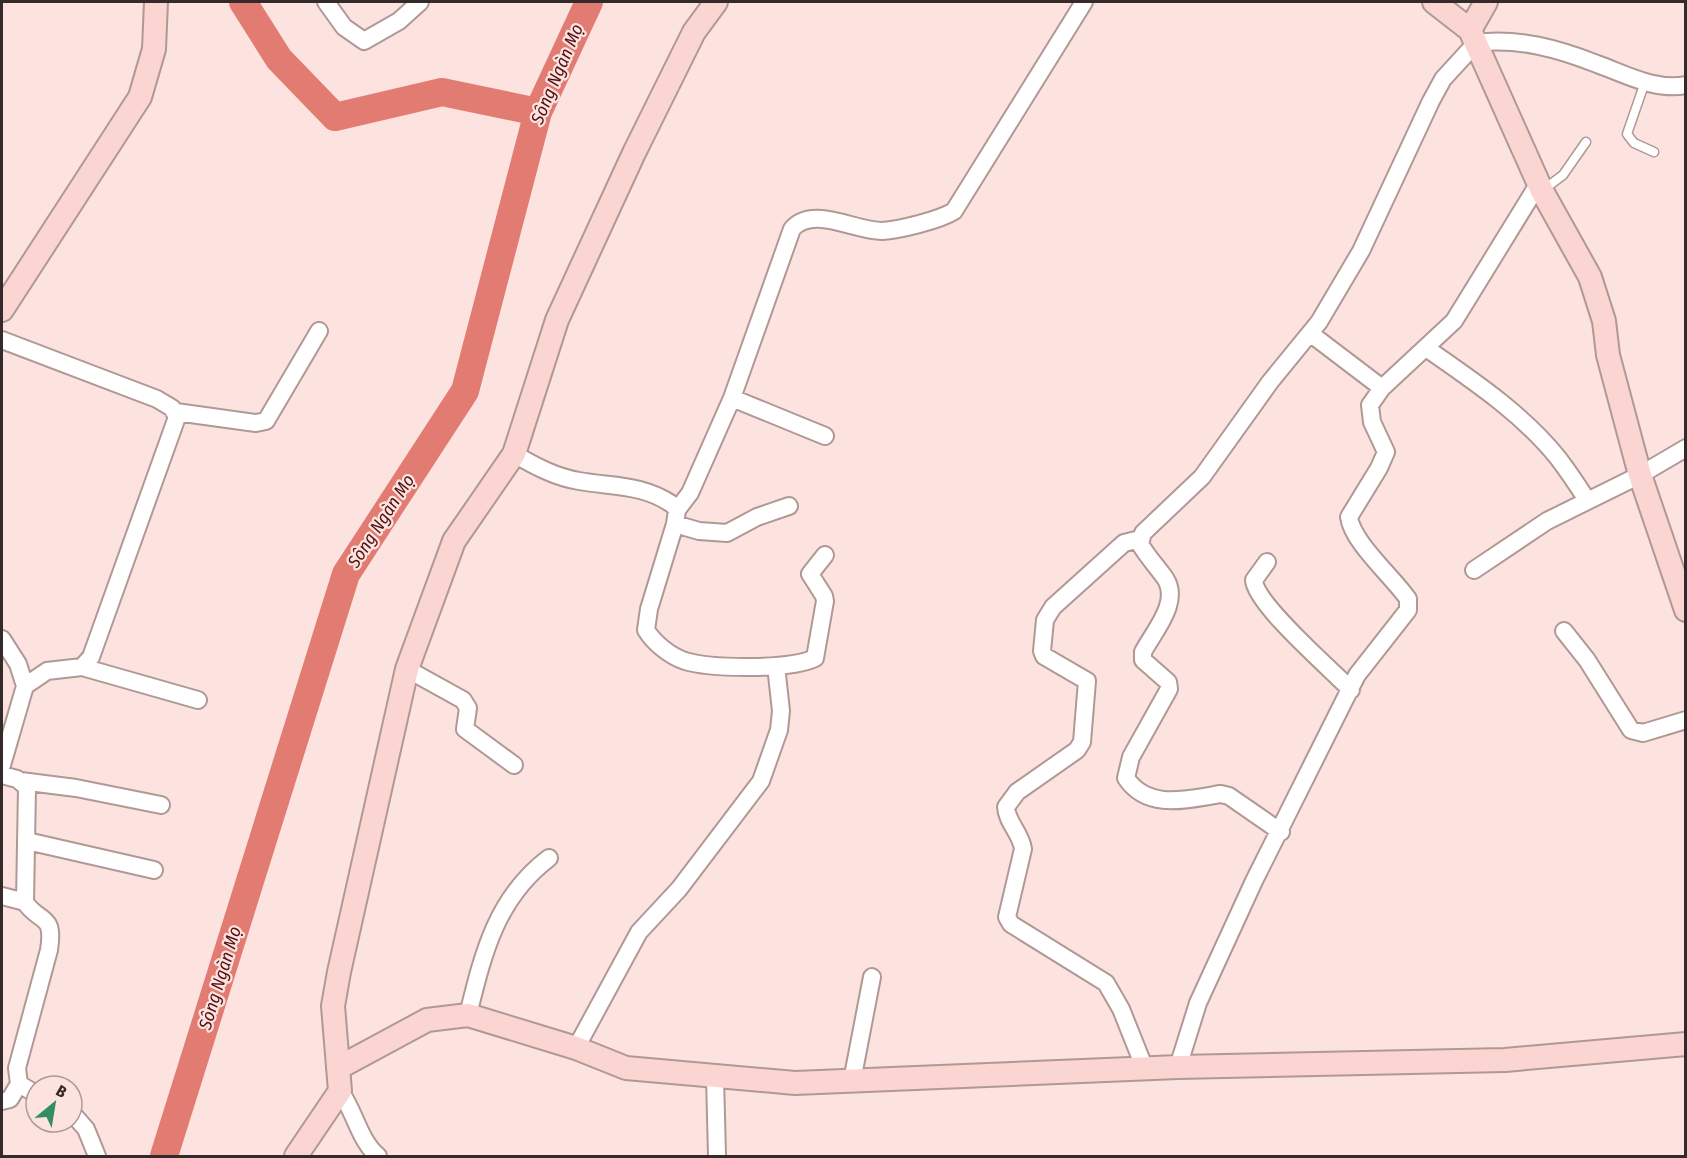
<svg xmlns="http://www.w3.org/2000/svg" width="1687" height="1158" font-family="'Fira Sans Condensed',sans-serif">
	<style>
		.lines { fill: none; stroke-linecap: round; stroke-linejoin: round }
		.river { stroke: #e27c73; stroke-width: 28 }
		.lane-casing { stroke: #b09895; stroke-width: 11 }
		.street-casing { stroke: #b09895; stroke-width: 20 }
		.secondary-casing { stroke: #b09895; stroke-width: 26 }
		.lane { stroke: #fff; stroke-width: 8 }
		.street { stroke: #fff; stroke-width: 16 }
		.secondary { stroke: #fad5d2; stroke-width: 22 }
		.labels { text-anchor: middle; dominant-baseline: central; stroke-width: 4.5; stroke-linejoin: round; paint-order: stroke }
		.water-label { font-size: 18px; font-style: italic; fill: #511110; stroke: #fde3e0 }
	</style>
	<rect width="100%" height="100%" fill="#fde3e0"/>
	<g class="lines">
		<path class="river" d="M243 2 279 59 335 117 442 92 538 112
			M164 1156 346 574 465 391 538 112 589 2"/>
		<defs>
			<path id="lane" d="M1645 82 1627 134 1634 143 1654 152
				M1543 190 1563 175 1586 142"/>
			<path id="street" d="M326 2 344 27 364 41 399 21 420 2
				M1311 334 1382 388
				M2 340 157 399 172 408 177 417 91 657 82 667 47 671 25 686
				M1426 348C1472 380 1523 414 1558 458 1568 471 1578 486 1587 500
				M732 398 825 436
				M176 412 256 423 266 421 319 331
				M514 454C535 466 555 477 579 481 613 487 643 484 673 505L677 510 675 524 649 609 646 630C654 643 670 656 685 661 712 669 790 670 815 658L825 601 824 596 810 574 825 555
				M677 510 690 493 732 398 792 229C813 205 854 231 882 231 899 230 940 220 954 211L1084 2
				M675 524 699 531 727 533 757 517 789 506
				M1140 539 1124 543 1053 607 1045 620 1042 651 1044 656 1087 681 1082 742 1077 750 1017 792 1006 807C1007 823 1021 833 1023 849L1007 917 1011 924 1106 983 1121 1009 1145 1069
				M1267 562 1254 580C1255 604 1332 670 1351 690
				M1474 570 1547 521 1640 475 1686 448
				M1564 631 1587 660 1631 730 1643 733 1686 720
				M2 639 18 664 25 686 2 765
				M82 667 198 700
				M407 669 463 700 468 708 465 729 514 765
				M2 775 17 779 27 787 25 902C39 924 55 912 49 950L17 1068 19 1084 36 1094
				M21 781 76 788 161 805
				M1281 832 1229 796 1221 794C1188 799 1148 811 1126 778L1131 757 1169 689 1168 682 1143 660V652C1154 631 1181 602 1165 578 1157 567 1147 556 1140 544L1143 533 1202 477 1270 382 1319 322 1361 251 1431 101 1443 79 1476 43C1517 37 1559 49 1597 64 1625 74 1655 91 1686 85
				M27 841 154 870
				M2 896 25 902
				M468 1015C483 954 496 898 549 858
				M576 1048 639 932 679 889 761 781 779 730 781 711 776 666
				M1178 1067 1198 1003 1254 881 1357 675 1408 610V599C1393 577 1352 542 1349 517L1379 468 1386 452 1372 422 1370 405 1382 388 1454 321 1539 183
				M715 1077 717 1156
				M852 1081 872 977
				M340 1091C355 1112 360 1142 378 1156
				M2 1101 10 1099 19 1084
				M72 1113 86 1129 97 1156"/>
			<path id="secondary" d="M1434 2 1470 30
				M1486 2 1470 30 1542 191 1590 277 1604 321 1608 355 1640 475 1686 610
				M2 310 140 97 154 49 156 2
				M338 1068 427 1020 468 1015 576 1048 626 1068 795 1083 1178 1067 1505 1060 1686 1044
				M296 1156 340 1091 333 1006 339 972 407 669 454 541 514 454 557 320 634 153 694 32 716 2"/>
		</defs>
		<use href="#lane" class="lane-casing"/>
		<use href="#street" class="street-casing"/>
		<use href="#secondary" class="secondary-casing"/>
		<use href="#lane" class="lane"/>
		<use href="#street" class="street"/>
		<use href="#secondary" class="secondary"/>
	</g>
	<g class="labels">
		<g class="water-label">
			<text transform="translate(557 74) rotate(-67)">Sông Ngàn Mọ</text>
			<text transform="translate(381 521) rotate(-57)">Sông Ngàn Mọ</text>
			<text transform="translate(220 978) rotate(-73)">Sông Ngàn Mọ</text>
		</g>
	</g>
	<rect width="1687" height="1158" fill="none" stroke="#342a29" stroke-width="6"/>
	<g transform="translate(54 1104) rotate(30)"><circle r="28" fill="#fde3e0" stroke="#ad9997" stroke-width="1.5"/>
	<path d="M0-4.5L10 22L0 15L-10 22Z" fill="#348e63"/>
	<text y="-9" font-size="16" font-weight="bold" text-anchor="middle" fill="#342a29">B</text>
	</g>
</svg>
